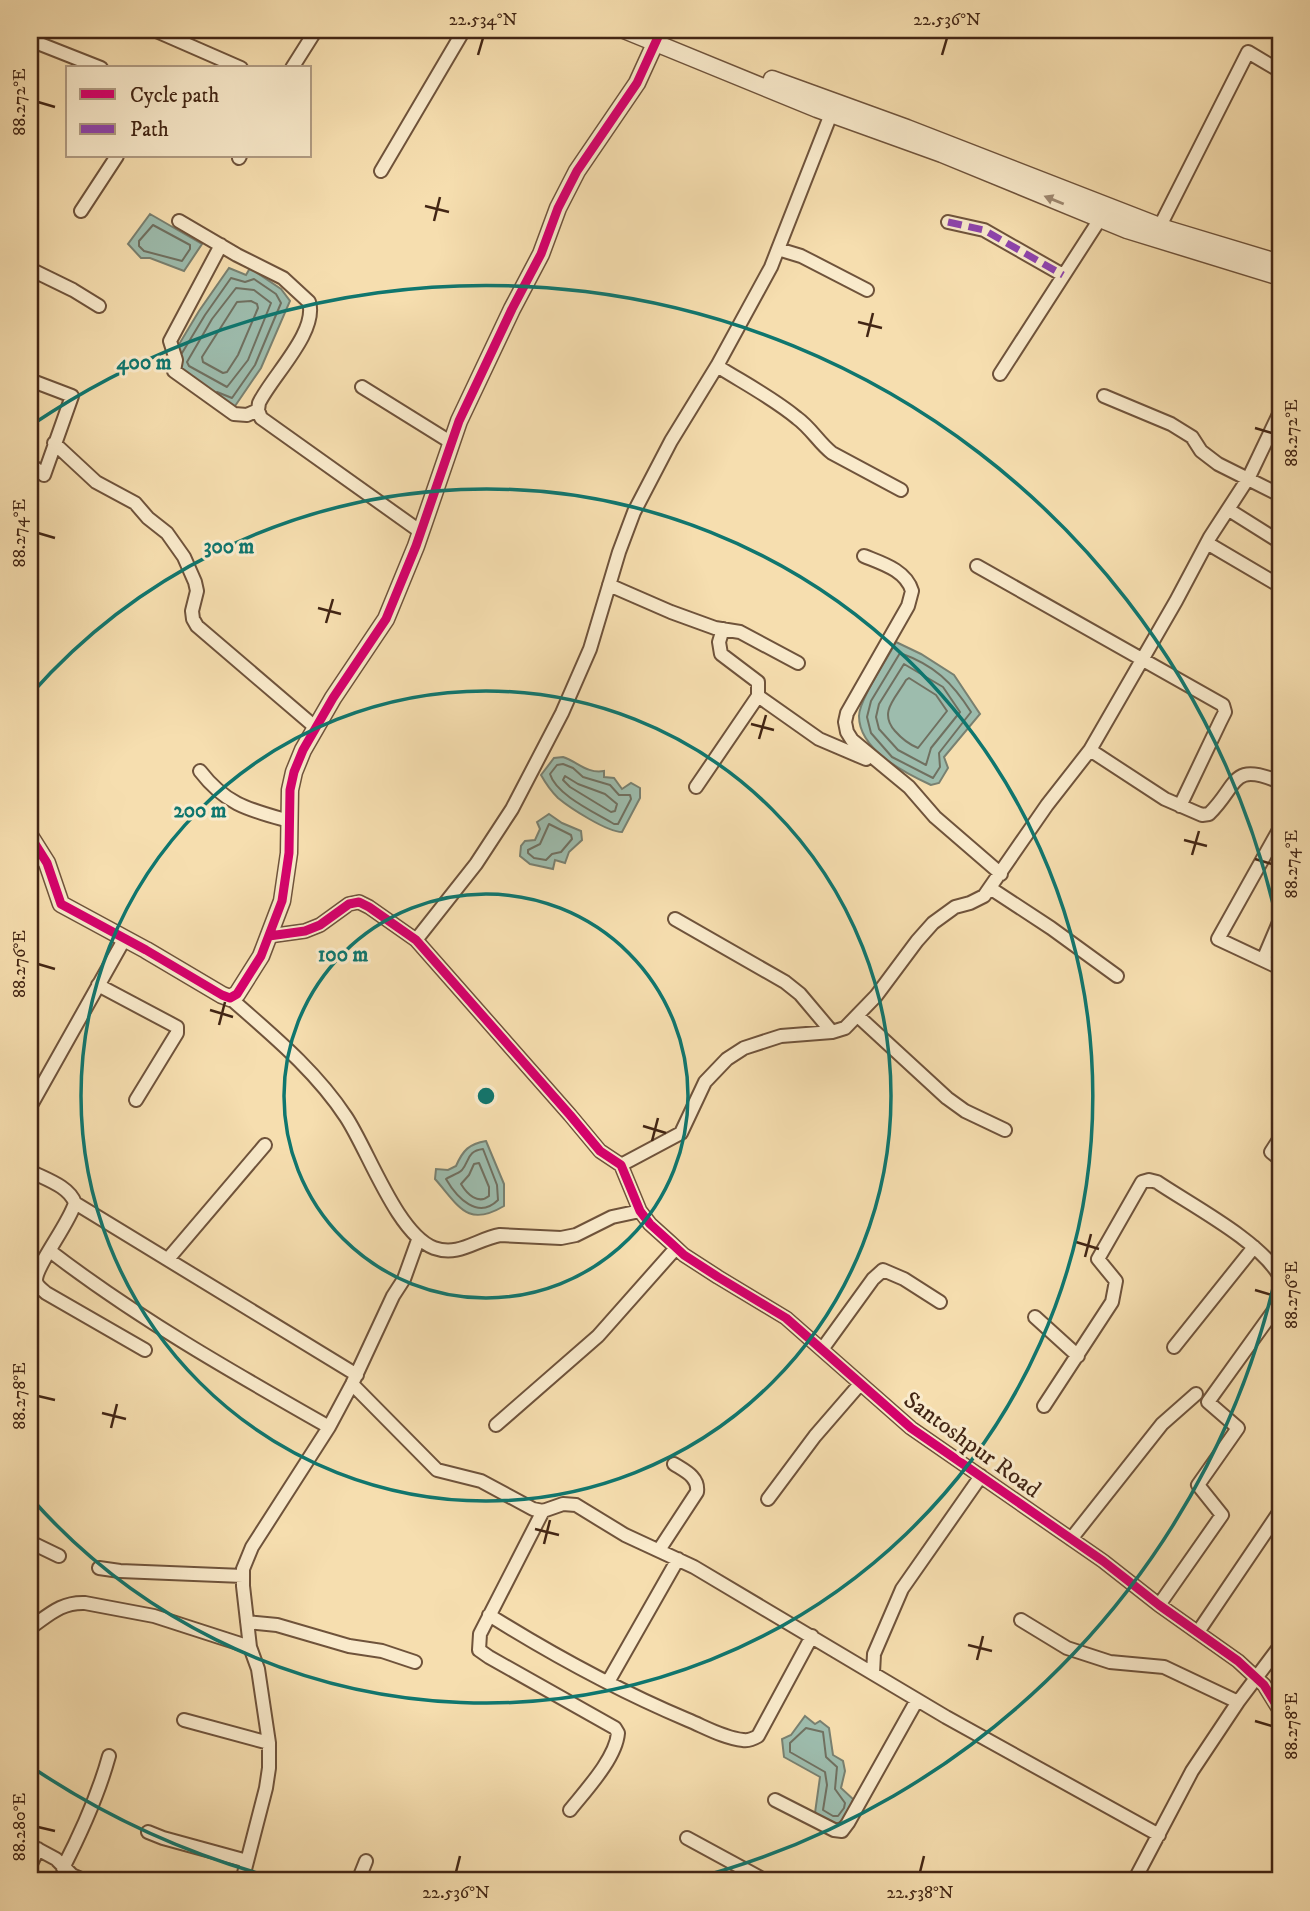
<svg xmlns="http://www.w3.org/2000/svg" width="1310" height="1911" font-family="'IM FELL DW Pica',serif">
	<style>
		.water { fill: #9dbcad; stroke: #798070; stroke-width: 2 }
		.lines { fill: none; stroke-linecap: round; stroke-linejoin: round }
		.shore { stroke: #707060; stroke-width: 2 }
		.minor-casing { stroke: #6f533b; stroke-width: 16 }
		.tertiary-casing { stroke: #6f533b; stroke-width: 19 }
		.minor { stroke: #f9eacb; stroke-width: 12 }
		.tertiary { stroke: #f9eacb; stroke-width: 16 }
		.quiet { stroke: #8e44ad; stroke-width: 7; stroke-dasharray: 14 7; stroke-linecap: butt }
		.cycleway-casing { stroke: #f9eacb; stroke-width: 13 }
		.cycleway { stroke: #d6006c; stroke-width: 9 }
		.oneway { fill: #9e8870 }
		.ticks { fill: none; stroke: #422514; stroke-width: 2.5 }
		.ring { fill: none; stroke: #0f766e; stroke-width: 3.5 }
		.labels { text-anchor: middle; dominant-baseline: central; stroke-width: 6; stroke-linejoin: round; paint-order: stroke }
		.street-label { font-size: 24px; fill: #422514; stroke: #f9eacb }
		.centre { fill: #0f766e; stroke: #f9eacb; stroke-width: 3.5 }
		.ring-label { font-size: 21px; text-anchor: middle; font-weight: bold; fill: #0f766e; stroke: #f9eacb; stroke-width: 6; stroke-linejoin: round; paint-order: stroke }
		.neatline { fill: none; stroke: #422514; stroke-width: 2.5 }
		.ticks-label { font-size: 18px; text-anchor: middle; fill: #422514 }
	</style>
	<rect width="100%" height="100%" fill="#f6deaf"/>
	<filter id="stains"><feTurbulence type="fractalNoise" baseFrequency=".00286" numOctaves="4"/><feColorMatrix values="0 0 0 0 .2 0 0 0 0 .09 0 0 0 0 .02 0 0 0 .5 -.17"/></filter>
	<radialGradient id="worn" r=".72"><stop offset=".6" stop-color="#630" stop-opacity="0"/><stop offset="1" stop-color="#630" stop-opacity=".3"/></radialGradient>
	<path class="water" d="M150 214 202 244 184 271 150 258H141L128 244Z
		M229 268 246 275 250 268 281 289 290 301 261 368 233 409 179 378 166 366 199 311Z
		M896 642 921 654 954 675 980 714 944 757 948 768 939 783 931 785C905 773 859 750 859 716 859 700 887 659 896 642Z
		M563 757C578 762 587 774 604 771V777L614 778 622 789 631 783 640 788V798L622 832C607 832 570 808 558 798 551 791 546 784 541 775L554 758Z
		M549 814 562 823 581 831 582 840 569 852 565 863 555 860 553 869 530 864 520 856 521 846 525 841 535 840 540 829 537 822Z
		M486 1141 504 1184V1206C467 1228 459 1206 435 1179L436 1169 448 1170 456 1166C463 1150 469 1144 486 1141Z
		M805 1716 815 1724 820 1721 829 1728 833 1755 843 1761 845 1771 841 1788 853 1799C849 1824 834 1832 815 1813L820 1777 784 1757 782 1739 791 1735Z"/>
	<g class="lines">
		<path class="shore" d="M153 225 190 245V249L182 261 144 251 139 246V241Z
			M236 288 254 290 271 303 248 360 227 387 189 366 187 362 212 319Z
			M251 301 257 304 258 308 238 355 227 372 223 373 203 362 202 357 237 302Z
			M182 353 205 315 231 278 245 282 254 279 276 294 281 303 255 365 232 398 217 392
			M900 653C934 665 952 682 971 712L939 753 940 767 933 778 892 757 871 733 867 717 871 701Z
			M904 664 943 687 960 712 931 748 926 765 898 750 879 729 876 717 879 704Z
			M909 678 936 695 947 711 918 748C908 744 902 739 895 731 878 712 896 698 906 680Z
			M563 764 573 768 583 777 610 785 619 795H630L631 799 618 824H614C596 813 556 795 550 774L557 765Z
			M565 776 578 784 605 794 617 804 615 811 611 812 570 787 563 780Z
			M549 824 571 835 572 839 561 852 552 854 546 860 534 858 528 853V850L540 844Z
			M483 1149 497 1185 498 1200C478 1220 457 1198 446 1179 450 1176 458 1174 462 1170 470 1160 467 1151 483 1149Z
			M479 1163 489 1187V1196C478 1205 467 1194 461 1184L469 1175 474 1164Z
			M806 1728 823 1732 826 1757 837 1767 835 1789 845 1803 844 1808 838 1816H833L823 1810 827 1785 825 1772 790 1752V1743Z"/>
		<defs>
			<path id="minor" d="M154 30 241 68
				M30 40 101 68
				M292 68 316 30
				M239 158 240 156
				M381 171 464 30
				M81 211 117 156
				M179 221 237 255 283 278 309 302C318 332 272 376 259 403L258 410 261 418 421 532
				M948 222 984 230 1063 275
				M1160 226 1248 52 1280 71
				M221 245 170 341 176 360 174 371 234 414 247 415 258 410
				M778 249 831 114
				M30 269 73 290 99 306
				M717 366C744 383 773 398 797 418 811 428 819 443 832 453L901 490
				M1000 374 1100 219
				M30 380 72 396 44 475 30 464
				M362 387 452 443
				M1104 396 1171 424 1192 437 1201 451 1218 464 1280 495
				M54 443 96 482 135 503 148 518 167 533 184 557 195 582 197 591 192 611 193 619 197 626 315 727
				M1229 510 1280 542
				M1207 543 1280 586
				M864 556C881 563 906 570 912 591L908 606 847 713 845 722 847 732 852 740 909 787 935 817 1001 874
				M977 566 1223 705 1225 712 1220 722 1180 806
				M609 585 671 612 715 628 740 632 798 663
				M758 696 819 739 866 759
				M1090 750 1165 799 1202 815 1209 814C1239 785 1230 761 1280 782
				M200 771C226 805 250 810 289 821
				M696 787 758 696V682L721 654 719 642 723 629
				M1280 828 1218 939 1280 968
				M990 888 1051 928 1117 976
				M675 919 785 982 800 994 832 1032
				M269 936 305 931 320 925 349 904 359 902 369 907 416 940 570 1115 600 1151 621 1165 640 1211 650 1224 670 1242 684 1255 718 1277 786 1318 911 1428 1103 1561 1159 1605 1238 1661 1264 1685 1280 1711
				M416 940 476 864 512 809 562 713 590 649 619 552 634 512 671 441 717 366 771 267 778 249 801 256 867 290
				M1263 960 1280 920
				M98 985 177 1027V1033L136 1100
				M230 998C272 1035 315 1070 346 1117 368 1150 397 1234 434 1248 459 1257 477 1239 500 1235L561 1238 576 1235 612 1217 640 1211
				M859 1017 947 1098 965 1111 1005 1130
				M30 1107 125 938
				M1280 1138 1271 1152 1280 1159
				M621 1165 681 1133 705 1082 727 1059 744 1048 781 1036 832 1032 845 1028 876 996 917 941 933 923 955 907 970 903 984 896 1047 805 1090 750 1176 601 1210 537 1249 477 1280 412
				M30 1171C45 1179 69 1186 75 1203 69 1224 36 1265 36 1280 36 1286 42 1289 46 1293L145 1350
				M75 1203 357 1375
				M50 1251C137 1318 234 1373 329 1427
				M168 1259 265 1145
				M1035 1317 1078 1356
				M1174 1347 1254 1247
				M823 1348 873 1279 883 1270 904 1279 940 1302
				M352 1384 437 1470 481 1481 533 1509 543 1511 563 1504 576 1505 625 1535 694 1567 946 1717 1159 1835
				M1044 1406 1112 1302 1116 1281 1098 1259 1142 1182 1149 1180 1157 1182C1191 1205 1262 1242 1280 1277
				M496 1425 598 1336 676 1248
				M768 1499 815 1436 860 1384
				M543 1511 480 1634 479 1650 489 1657 615 1728 618 1733C616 1758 586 1790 570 1810
				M1071 1539 1162 1424 1196 1394
				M30 1542 59 1556
				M659 1550 697 1492C699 1477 685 1471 674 1464
				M99 1568 120 1571 243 1576
				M1159 1605 1222 1515 1198 1485 1238 1428 1208 1402 1280 1302
				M489 1615C553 1655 619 1691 688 1720 705 1727 724 1738 743 1740 749 1741 753 1739 758 1736L812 1636
				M1021 1620 1067 1648 1110 1662 1164 1667 1238 1702
				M247 1622 277 1625 349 1646 382 1651 415 1662
				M30 1628C49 1615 61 1602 85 1603L154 1616 250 1647
				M1198 1632 1280 1511
				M873 1673 874 1654 902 1589 981 1476
				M608 1682 678 1559
				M184 1720 269 1743
				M775 1800 834 1830 842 1831 848 1823 917 1700
				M148 1832 163 1838 247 1861
				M687 1838 766 1881
				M30 1845 56 1859 72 1875 86 1881
				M30 1866 38 1849
				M63 1868C82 1831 98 1796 109 1756
				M242 1881 266 1788 269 1768V1743L258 1669 250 1647 243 1586V1569L252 1547 329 1427 352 1384 393 1296 404 1279 418 1240
				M358 1881 366 1861
				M973 1881H974
				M1134 1881 1192 1771 1238 1702 1280 1646"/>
			<path id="tertiary" d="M624 30 817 109 942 154 1127 230 1280 277
				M772 79 907 128 1167 229 1280 263
				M30 836 47 863 61 904 146 950 222 995 230 998 237 994 261 956 282 901 289 853 290 790 294 772 303 750 333 698 386 619 416 546 459 421 512 309 541 254 558 208 577 171 637 83 658 37"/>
		</defs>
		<use href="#minor" class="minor-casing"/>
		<use href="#tertiary" class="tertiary-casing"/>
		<use href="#minor" class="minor"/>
		<use href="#tertiary" class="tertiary"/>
		<path class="quiet" d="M948 222 984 230 1063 275"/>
		<defs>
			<path id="cycleway" d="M30 836 47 863 61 904 146 950 222 995 230 998 237 994 261 956 282 901 289 853 290 790 294 772 303 750 333 698 386 619 416 546 459 421 512 309 541 254 558 208 577 171 637 83 658 37
				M269 936 305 931 320 925 349 904 359 902 369 907 416 940 570 1115 600 1151 621 1165 640 1211 650 1224 670 1242 684 1255 718 1277 786 1318 911 1428 1103 1561 1159 1605 1238 1661 1264 1685 1280 1711"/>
		</defs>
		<use href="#cycleway" class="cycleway-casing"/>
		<use href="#cycleway" class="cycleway"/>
	</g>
	<defs><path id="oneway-solid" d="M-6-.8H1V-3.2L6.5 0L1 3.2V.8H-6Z" transform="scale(1.75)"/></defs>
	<use class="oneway" href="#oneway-solid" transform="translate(1054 200) rotate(-158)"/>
	<path class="ticks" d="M478 55 483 38M942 55 947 38M38 102 55 107M425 206 449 212M434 221 440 197M858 322 882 328M867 337 873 313M1255 428 1272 433M38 533 55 538M318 608 341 614M326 623 333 599M751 724 774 730M759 739 766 715M1184 840 1207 846M1192 855 1199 831M1255 859 1272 864M38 964 55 969M210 1010 233 1017M219 1025 225 1002M643 1126 666 1133M652 1141 658 1118M1076 1242 1099 1249M1085 1257 1091 1234M1255 1290 1272 1295M38 1396 55 1400M102 1413 126 1419M111 1428 117 1404M535 1529 559 1535M544 1544 550 1520M968 1645 992 1651M977 1660 983 1636M1255 1721 1272 1726M38 1827 55 1831M456 1872 460 1856M920 1872 924 1856"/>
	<g class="ring">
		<circle cx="486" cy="1096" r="202"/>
		<circle cx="486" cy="1096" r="405"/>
		<path d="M31 694A607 607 0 1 1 31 1498"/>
		<path d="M1280 1257A810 810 0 0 1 689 1880M283 1880A810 810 0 0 1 33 1768M33 424A810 810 0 0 1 1280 935"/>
	</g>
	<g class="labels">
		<g class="street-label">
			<text transform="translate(972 1445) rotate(36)">Santoshpur Road</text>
		</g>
	</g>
	<circle cx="486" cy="1096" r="10" class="centre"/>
	<g class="ring-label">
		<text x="144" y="369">400 m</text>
		<text x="229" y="553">300 m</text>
		<text x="200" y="817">200 m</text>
		<text x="343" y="961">100 m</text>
	</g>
	<rect width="1310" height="1911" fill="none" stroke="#f6deaf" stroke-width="77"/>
	<rect x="66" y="66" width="245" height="91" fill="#f9eacb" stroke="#b09b82" stroke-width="2"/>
	<rect x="80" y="89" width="35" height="10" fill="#d6006c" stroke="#b09b82" stroke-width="2"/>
	<text x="130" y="102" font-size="21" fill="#422514">Cycle path</text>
	<rect x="80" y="124" width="35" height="10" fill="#8e44ad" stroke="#b09b82" stroke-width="2"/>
	<text x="130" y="136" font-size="21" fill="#422514">Path</text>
	<rect x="38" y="38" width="1234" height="1834" class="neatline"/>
	<g class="ticks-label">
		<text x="483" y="25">22.534°N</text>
		<text x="947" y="25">22.536°N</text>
		<text transform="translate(19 102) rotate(-90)" y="6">88.272°E</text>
		<text transform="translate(1291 433) rotate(-90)" y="6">88.272°E</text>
		<text transform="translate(19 533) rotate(-90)" y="6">88.274°E</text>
		<text transform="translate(1291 864) rotate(-90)" y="6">88.274°E</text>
		<text transform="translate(19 964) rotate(-90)" y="6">88.276°E</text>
		<text transform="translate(1291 1295) rotate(-90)" y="6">88.276°E</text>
		<text transform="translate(19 1396) rotate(-90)" y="6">88.278°E</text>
		<text transform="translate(1291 1726) rotate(-90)" y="6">88.278°E</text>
		<text transform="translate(19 1827) rotate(-90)" y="6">88.280°E</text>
		<text x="456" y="1898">22.536°N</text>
		<text x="920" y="1898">22.538°N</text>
	</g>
	<rect width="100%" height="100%" filter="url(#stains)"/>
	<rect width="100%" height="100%" fill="url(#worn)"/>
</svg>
